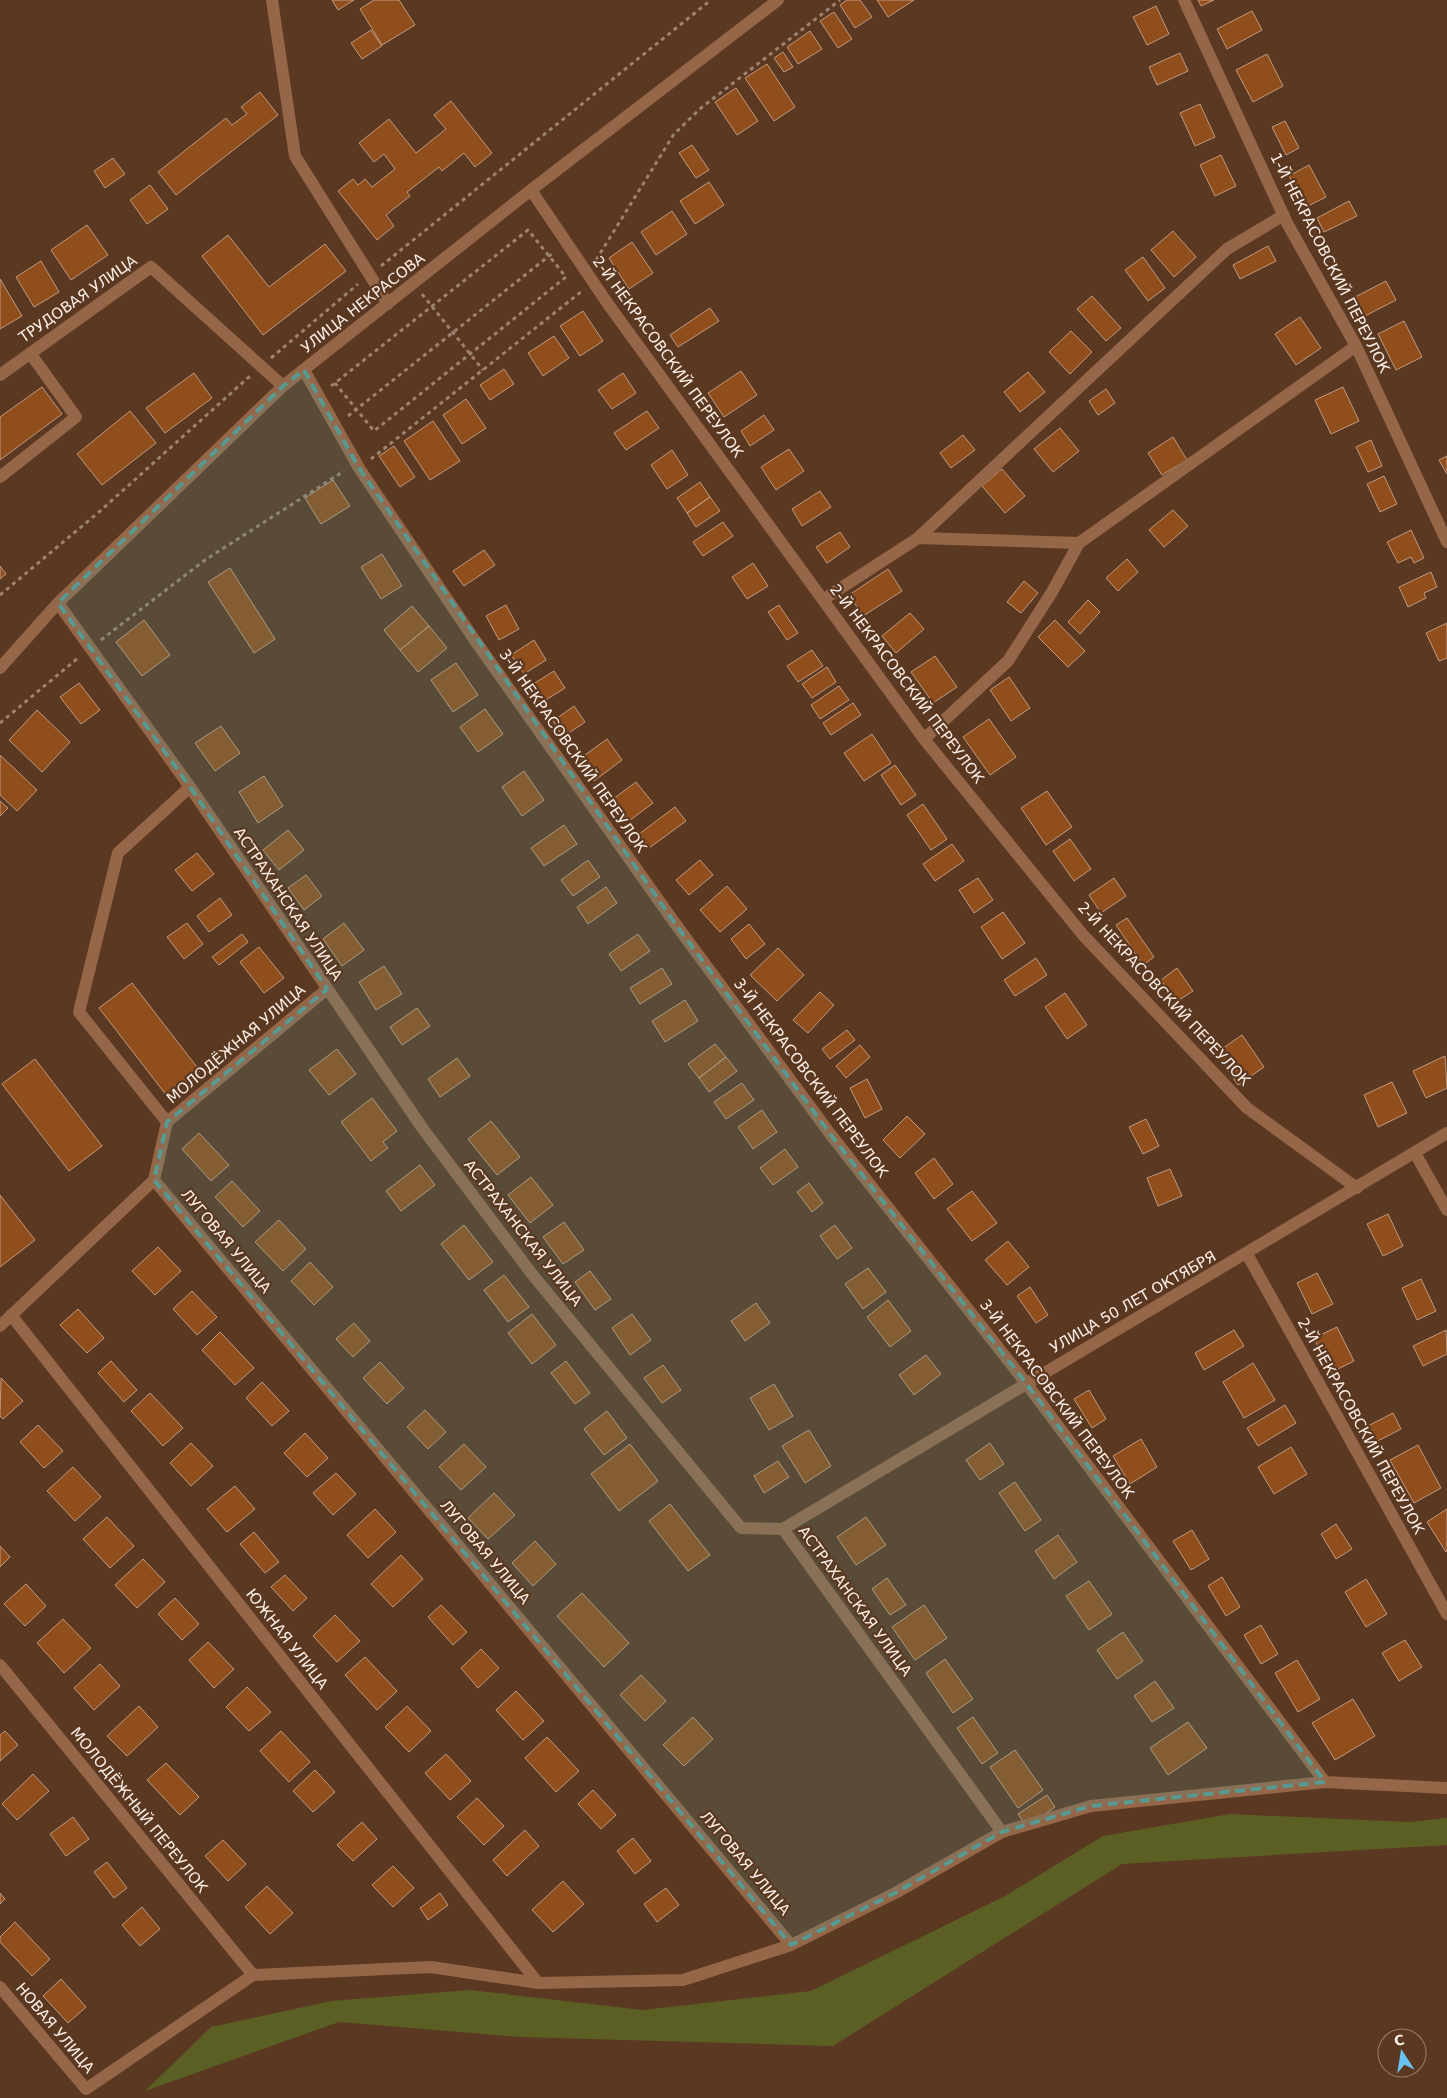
<svg xmlns="http://www.w3.org/2000/svg" width="1447" height="2098" font-family="'DejaVu Sans',sans-serif">
	<style>
		.green { fill: #5b5f24 }
		.building { fill: #904e1c; stroke: #c29a80 }
		.lines { fill: none; stroke-linecap: round; stroke-linejoin: round }
		.path { stroke: #9d8372; stroke-width: 3; stroke-dasharray: 4 4; stroke-linecap: butt }
		.minor { stroke: #966648; stroke-width: 12 }
		.marked { fill: #569a92; fill-opacity: 0.2; stroke: #569a92; stroke-width: 4; stroke-dasharray: 10 6; stroke-linejoin: round }
		.labels { text-anchor: middle; dominant-baseline: central; stroke-width: 4.5; stroke-linejoin: round; paint-order: stroke }
		.street-label { font-size: 15px; fill: #fdefe7; stroke: #5a3821 }
	</style>
	<rect width="100%" height="100%" fill="#5a3821"/>
	<path class="green" d="M1230 1814 1409 1822 1447 1818V1845L1122 1864 833 2046 520 2037 339 2022 145 2091 211 2027 331 2001 470 1990 643 2010 811 1991 1005 1896 1103 1836Z"/>
	<path class="building" d="M332 0H354L338 10Z
		M374 0H399L415 25 382 45 360 9Z
		M847 0H860L872 17 855 28 840 5Z
		M877 0H914L888 17Z
		M1198 0H1214L1201 6Z
		M1156 6 1169 34 1147 45 1133 17Z
		M1252 11 1262 30 1227 49 1217 29Z
		M834 12 852 39 838 48 820 21Z
		M371 30 382 46 362 59 351 43Z
		M810 31 822 49 798 64 787 47Z
		M783 52 793 67 784 72 774 58Z
		M1180 53 1188 71 1157 85 1149 67Z
		M1267 54 1283 86 1253 102 1236 70Z
		M767 64 795 107 774 121 745 78Z
		M736 88 758 121 737 135 715 102Z
		M260 92 278 115 176 195 158 172 226 118 232 125 247 114 241 107Z
		M451 101 492 153 475 167 464 153 442 171 439 167 407 192 410 196 386 215 394 226 377 240 338 191 353 179 358 185 365 179 372 187 395 169 384 154 374 162 359 143 389 119 416 153 446 129 434 115Z
		M1200 104 1215 137 1195 146 1180 113Z
		M1285 121 1299 148 1286 155 1272 127Z
		M692 145 709 170 696 178 679 153Z
		M1221 155 1236 186 1215 196 1200 165Z
		M113 158 125 174 105 188 94 171Z
		M1309 165 1326 197 1306 207 1289 176Z
		M709 182 724 205 695 224 680 201Z
		M150 185 168 209 147 224 130 200Z
		M1349 201 1357 216 1324 232 1317 218Z
		M672 211 687 234 656 255 641 232Z
		M87 225 108 255 71 280 51 250Z
		M1173 231 1196 257 1174 277 1151 250Z
		M228 235 269 287 325 244 346 271 263 335 202 256Z
		M632 242 653 273 629 289 609 258Z
		M1268 246 1276 261 1240 279 1233 265Z
		M1143 257 1165 288 1148 301 1125 270Z
		M41 261 59 292 34 307 16 277Z
		M0 279 22 316 0 329Z
		M1386 281 1396 300 1365 316 1355 297Z
		M1092 296 1121 328 1106 341 1077 309Z
		M710 308 719 321 678 347 670 335Z
		M583 311 603 341 580 356 560 326Z
		M1300 317 1321 348 1296 365 1275 334Z
		M1404 321 1422 357 1396 370 1378 334Z
		M1071 331 1092 352 1070 374 1049 352Z
		M554 336 569 358 543 376 528 353Z
		M504 369 514 384 490 400 480 385Z
		M741 371 757 395 724 417 708 393Z
		M1028 372 1045 392 1020 412 1004 392Z
		M194 373 212 398 165 433 146 408Z
		M623 373 636 393 612 409 598 390Z
		M42 387 62 414 0 460V417Z
		M1343 387 1359 421 1331 434 1315 400Z
		M1106 389 1115 403 1098 415 1089 401Z
		M466 399 486 428 462 444 443 415Z
		M130 411 156 443 102 485 77 454Z
		M647 411 659 428 626 450 614 433Z
		M764 415 774 430 750 446 741 431Z
		M433 421 460 461 430 480 404 441Z
		M1060 428 1079 451 1053 472 1034 449Z
		M963 435 975 450 951 468 940 453Z
		M1173 437 1187 460 1162 475 1148 453Z
		M1371 440 1382 466 1368 472 1356 447Z
		M394 446 415 477 400 487 379 456Z
		M789 449 804 471 776 490 761 467Z
		M672 450 688 475 667 489 651 465Z
		M1447 456V474L1439 460Z
		M1002 469 1025 496 1005 513 982 486Z
		M1384 476 1397 504 1380 512 1367 484Z
		M333 480 350 506 321 524 305 498Z
		M700 482 710 497 687 513 677 498Z
		M820 491 831 507 802 526 792 509Z
		M710 497 720 511 696 527 687 513Z
		M1173 510 1188 526 1164 547 1149 530Z
		M723 522 733 536 703 556 693 542Z
		M1411 530 1424 558 1414 563 1411 557 1398 563 1387 542Z
		M840 532 850 547 827 563 816 547Z
		M484 550 495 565 464 586 453 571Z
		M382 554 402 586 381 599 361 567Z
		M1127 559 1138 572 1118 591 1106 578Z
		M753 563 768 586 747 599 732 577Z
		M0 566 6 574 0 579Z
		M230 568 275 639 254 653 208 582Z
		M888 569 902 591 863 616 849 595Z
		M1431 572 1437 587 1424 593 1426 598 1408 607 1399 587Z
		M1024 581 1038 593 1021 613 1007 602Z
		M1088 600 1100 612 1080 634 1068 622Z
		M506 605 519 629 499 640 486 616Z
		M779 605 798 633 787 640 768 612Z
		M412 606 429 626 400 650 384 630Z
		M910 613 924 629 896 653 882 636Z
		M144 620 170 655 142 676 116 642Z
		M1055 620 1085 651 1068 667 1038 637Z
		M1447 623V658L1439 661 1426 633Z
		M429 626 447 648 418 672 400 650Z
		M534 640 546 660 524 674 511 655Z
		M812 650 823 666 798 682 787 666Z
		M935 656 957 687 933 703 911 672Z
		M456 663 478 695 453 712 431 680Z
		M827 667 836 682 812 698 802 684Z
		M554 671 565 688 541 703 530 686Z
		M1009 677 1030 708 1011 721 990 690Z
		M79 683 100 710 81 724 60 697Z
		M839 686 849 700 820 719 811 705Z
		M853 703 861 715 831 735 823 723Z
		M574 706 585 722 563 737 553 721Z
		M485 709 503 734 478 752 460 727Z
		M37 710 70 742 42 772 9 740Z
		M989 719 1016 757 990 775 963 737Z
		M221 726 240 753 215 771 195 743Z
		M872 734 891 763 864 781 844 753Z
		M607 739 622 760 594 781 578 760Z
		M0 755 37 790 17 811 0 795Z
		M895 765 916 795 901 805 881 775Z
		M524 771 544 800 522 816 502 787Z
		M264 776 283 806 258 823 239 792Z
		M636 782 653 803 629 821 613 799Z
		M1047 791 1072 827 1046 845 1021 808Z
		M0 801 8 808 0 816Z
		M923 804 947 839 931 850 907 815Z
		M675 807 686 821 649 848 639 834Z
		M564 825 577 844 544 866 531 848Z
		M288 830 304 850 279 870 263 850Z
		M1070 839 1091 869 1074 881 1053 851Z
		M952 844 964 861 935 881 923 864Z
		M197 853 214 874 192 891 175 870Z
		M588 860 600 877 573 896 561 880Z
		M700 860 713 875 689 895 676 880Z
		M306 875 322 896 304 910 288 888Z
		M978 878 993 900 974 913 959 890Z
		M1114 878 1126 896 1101 913 1089 895Z
		M727 886 747 909 720 932 700 910Z
		M606 887 617 903 588 924 577 907Z
		M220 898 232 915 209 932 197 916Z
		M1003 912 1025 943 1002 959 981 927Z
		M1127 918 1154 957 1143 965 1116 925Z
		M187 923 203 944 184 959 167 937Z
		M344 923 364 950 342 966 323 939Z
		M749 924 765 944 746 959 731 939Z
		M242 934 248 942 219 965 212 957Z
		M638 934 650 951 621 971 609 954Z
		M259 947 284 978 264 993 240 962Z
		M778 948 804 975 777 1001 750 975Z
		M1036 958 1047 975 1015 996 1004 980Z
		M384 966 402 994 376 1010 359 982Z
		M662 968 672 984 640 1004 630 988Z
		M1177 968 1193 991 1176 1002 1161 980Z
		M132 983 200 1071 167 1096 99 1008Z
		M820 992 834 1005 808 1033 793 1020Z
		M1065 993 1087 1025 1067 1039 1045 1007Z
		M685 1000 698 1021 665 1042 652 1021Z
		M417 1008 430 1026 402 1045 390 1027Z
		M847 1030 855 1040 830 1059 822 1049Z
		M1242 1035 1264 1067 1238 1085 1216 1053Z
		M715 1044 726 1057 699 1078 688 1064Z
		M860 1045 870 1057 846 1078 836 1066Z
		M337 1049 356 1074 329 1095 309 1070Z
		M1445 1056 1447 1088 1426 1098 1413 1071Z
		M726 1057 737 1071 709 1092 699 1078Z
		M457 1058 470 1076 440 1097 428 1079Z
		M35 1059 102 1146 69 1171 2 1084Z
		M867 1079 882 1109 865 1118 850 1088Z
		M1392 1082 1407 1113 1378 1127 1364 1095Z
		M742 1083 754 1100 726 1119 714 1102Z
		M372 1098 397 1131 383 1142 388 1148 371 1161 341 1122Z
		M762 1110 777 1132 753 1149 738 1127Z
		M907 1116 925 1134 900 1158 883 1140Z
		M1146 1119 1159 1146 1143 1154 1129 1127Z
		M491 1121 520 1157 497 1175 468 1139Z
		M199 1133 229 1165 211 1181 182 1149Z
		M785 1149 798 1167 773 1185 760 1168Z
		M934 1158 953 1184 934 1199 915 1173Z
		M420 1165 435 1185 401 1211 386 1191Z
		M1170 1169 1182 1196 1158 1206 1147 1178Z
		M531 1177 553 1205 530 1223 508 1195Z
		M232 1181 260 1211 243 1227 215 1197Z
		M809 1183 823 1203 812 1212 797 1192Z
		M972 1191 997 1223 972 1241 947 1209Z
		M0 1195 35 1240 0 1267Z
		M1388 1214 1403 1246 1383 1256 1367 1224Z
		M279 1220 306 1249 283 1271 255 1242Z
		M564 1222 584 1250 563 1264 543 1237Z
		M464 1225 493 1262 469 1280 441 1244Z
		M835 1225 852 1248 837 1259 820 1236Z
		M1008 1241 1029 1267 1007 1285 985 1260Z
		M158 1247 181 1271 155 1295 132 1271Z
		M310 1262 333 1287 314 1305 291 1281Z
		M868 1268 886 1292 863 1309 845 1284Z
		M590 1271 611 1299 595 1310 575 1282Z
		M1317 1273 1333 1304 1312 1314 1297 1283Z
		M504 1275 529 1307 508 1322 484 1290Z
		M1421 1279 1436 1311 1417 1320 1402 1288Z
		M1030 1287 1048 1315 1036 1323 1017 1296Z
		M192 1291 217 1317 197 1335 173 1309Z
		M888 1300 911 1331 890 1347 867 1317Z
		M756 1303 770 1323 745 1341 731 1321Z
		M78 1309 104 1338 87 1353 60 1325Z
		M532 1314 556 1345 532 1364 508 1333Z
		M632 1314 651 1340 630 1355 612 1328Z
		M354 1323 370 1341 353 1357 336 1339Z
		M1337 1327 1354 1361 1330 1373 1314 1338Z
		M1234 1330 1244 1346 1204 1370 1195 1353Z
		M1446 1330 1447 1354 1423 1366 1413 1346Z
		M220 1332 254 1368 235 1385 202 1350Z
		M926 1355 941 1374 914 1395 899 1375Z
		M111 1361 137 1390 124 1402 98 1373Z
		M566 1361 590 1393 575 1404 551 1373Z
		M380 1362 404 1388 387 1404 363 1378Z
		M1253 1363 1275 1400 1244 1418 1223 1382Z
		M663 1365 681 1390 662 1403 644 1378Z
		M1 1378 23 1401 3 1419 0 1416Z
		M262 1382 289 1411 272 1426 246 1398Z
		M774 1384 793 1416 769 1430 750 1398Z
		M1089 1390 1106 1419 1092 1428 1074 1399Z
		M150 1393 183 1428 163 1446 131 1411Z
		M1285 1405 1296 1423 1258 1446 1247 1428Z
		M425 1410 446 1432 428 1449 407 1427Z
		M607 1411 627 1438 604 1455 584 1429Z
		M1393 1413 1401 1429 1370 1445 1362 1429Z
		M38 1425 63 1451 44 1468 20 1442Z
		M809 1430 831 1466 805 1483 782 1446Z
		M305 1433 328 1458 307 1477 284 1453Z
		M1141 1439 1157 1467 1130 1484 1113 1456Z
		M191 1443 213 1466 191 1486 170 1463Z
		M990 1443 1004 1464 980 1480 966 1460Z
		M464 1444 486 1467 461 1490 439 1467Z
		M630 1444 658 1481 619 1511 591 1474Z
		M1418 1445 1441 1488 1414 1503 1390 1460Z
		M1291 1447 1307 1474 1274 1494 1258 1467Z
		M778 1461 789 1477 764 1493 754 1476Z
		M73 1467 101 1497 75 1521 47 1491Z
		M336 1473 356 1494 333 1515 313 1493Z
		M1015 1482 1041 1520 1025 1531 999 1493Z
		M235 1486 255 1509 227 1532 207 1509Z
		M494 1493 515 1515 488 1539 468 1518Z
		M670 1504 710 1555 688 1571 649 1521Z
		M375 1509 396 1532 368 1558 347 1535Z
		M1447 1509V1551L1446 1552 1427 1522Z
		M107 1517 134 1546 110 1568 83 1539Z
		M866 1517 886 1545 856 1565 837 1537Z
		M1336 1524 1352 1549 1336 1559 1321 1534Z
		M1192 1530 1209 1559 1191 1570 1173 1541Z
		M254 1532 279 1562 265 1573 240 1544Z
		M1058 1535 1077 1562 1054 1579 1035 1551Z
		M535 1541 556 1564 533 1586 512 1563Z
		M0 1546 10 1557 0 1567Z
		M401 1555 423 1579 393 1607 371 1584Z
		M143 1559 165 1582 137 1608 115 1585Z
		M285 1575 307 1598 293 1611 271 1587Z
		M1222 1577 1240 1607 1226 1616 1208 1586Z
		M887 1578 906 1605 890 1615 872 1589Z
		M1366 1579 1387 1614 1366 1627 1345 1592Z
		M1089 1581 1112 1614 1089 1630 1066 1596Z
		M26 1584 46 1606 25 1626 4 1604Z
		M582 1593 629 1643 604 1667 557 1616Z
		M175 1598 199 1624 182 1640 158 1614Z
		M441 1605 467 1632 453 1645 428 1617Z
		M924 1605 947 1638 915 1660 892 1627Z
		M335 1615 360 1641 337 1662 313 1636Z
		M63 1619 91 1648 64 1673 37 1643Z
		M1261 1625 1278 1654 1261 1664 1244 1635Z
		M1123 1632 1143 1661 1117 1679 1097 1650Z
		M1405 1640 1422 1667 1399 1681 1382 1653Z
		M208 1642 234 1669 214 1688 189 1660Z
		M481 1649 499 1668 478 1688 461 1668Z
		M365 1657 397 1691 377 1710 345 1675Z
		M945 1659 973 1699 953 1713 926 1673Z
		M1297 1660 1320 1699 1298 1712 1275 1673Z
		M100 1664 120 1686 94 1710 74 1688Z
		M641 1675 666 1701 645 1721 620 1695Z
		M1155 1681 1174 1708 1152 1722 1134 1696Z
		M247 1687 271 1712 249 1731 226 1707Z
		M516 1691 544 1721 523 1740 496 1710Z
		M1353 1699 1375 1736 1335 1760 1312 1723Z
		M139 1706 158 1727 127 1756 107 1736Z
		M407 1706 431 1731 409 1752 385 1727Z
		M693 1717 713 1739 684 1766 663 1745Z
		M973 1717 998 1753 982 1764 957 1728Z
		M1188 1722 1207 1748 1168 1775 1150 1748Z
		M5 1731 18 1745 0 1761V1735Z
		M281 1731 310 1762 289 1782 260 1751Z
		M547 1737 579 1771 556 1792 525 1758Z
		M1015 1750 1043 1790 1018 1808 990 1767Z
		M446 1754 471 1781 450 1800 425 1773Z
		M166 1763 199 1797 180 1815 147 1780Z
		M315 1770 335 1792 313 1812 293 1791Z
		M33 1774 49 1791 17 1820 2 1804Z
		M593 1790 616 1815 601 1829 578 1804Z
		M1047 1795 1055 1807 1027 1827 1018 1814Z
		M477 1798 504 1826 484 1845 457 1817Z
		M73 1817 89 1839 66 1856 50 1834Z
		M362 1822 377 1839 353 1861 337 1845Z
		M525 1830 539 1846 507 1876 493 1860Z
		M633 1838 651 1861 635 1874 617 1851Z
		M223 1840 246 1864 228 1881 205 1856Z
		M107 1862 127 1888 114 1898 94 1872Z
		M393 1866 414 1888 393 1907 372 1885Z
		M563 1881 584 1904 553 1932 532 1910Z
		M267 1886 293 1913 270 1934 245 1907Z
		M666 1888 679 1905 657 1922 644 1904Z
		M0 1893 5 1899 0 1904Z
		M440 1893 448 1905 428 1920 420 1908Z
		M142 1907 160 1929 140 1946 122 1925Z
		M15 1922 50 1959 32 1976 0 1942V1937Z
		M61 1979 86 2007 68 2023 43 1996Z"/>
	<g class="lines">
		<path class="path" d="M596 260 674 134 701 108 840 0
			M381 266 711 0
			M422 294 483 370
			M271 358 358 284
			M331 386 335 383 528 230 566 277 374 431 335 383
			M348 416 554 252
			M371 459 582 291
			M0 595 99 512 250 376
			M101 640 205 560 344 471
			M0 723 78 658"/>
		<path class="minor" d="M272 0 295 156 388 304
			M1184 0 1287 223 1356 346 1447 542
			M531 190 608 304 924 739 1083 935 1247 1108 1357 1188
			M304 370 359 468 474 639 674 922 831 1135 1026 1383 1325 1782
			M0 375 151 267 283 386
			M0 477 76 417 30 353
			M918 538 1227 249 1284 215
			M824 599 918 538 1079 543
			M58 603 190 787 423 1129 532 1274 741 1528 783 1529 1002 1832
			M0 668 58 603 283 386 531 190 778 0
			M924 739 1008 661 1052 592 1079 543 1356 346
			M167 1122 79 1012 118 853 190 787
			M1415 1153 1447 1210
			M154 1180 791 1945
			M1247 1254 1447 1614
			M11 1315 538 1983
			M0 1326 154 1180 167 1122 327 989
			M783 1529 1447 1133
			M0 1665 253 1975
			M0 1987 86 2089 253 1975 431 1967 538 1983 683 1980 791 1945 897 1892 1002 1832 1091 1806 1325 1782 1447 1788"/>
	</g>
	<path class="marked" d="M304 370 359 468 674 922 831 1135 1026 1383 1325 1782 1091 1806 1002 1832 897 1892 791 1945 154 1180 167 1122 327 989 190 787 58 603 283 386Z"/>
	<g class="labels">
		<g class="street-label">
			<text transform="translate(1330 263) rotate(63)">1-Й НЕКРАСОВСКИЙ ПЕРЕУЛОК</text>
			<text transform="translate(78 299) rotate(-35)">ТРУДОВАЯ УЛИЦА</text>
			<text transform="translate(363 303) rotate(-38)">УЛИЦА НЕКРАСОВА</text>
			<text transform="translate(668 357) rotate(54)">2-Й НЕКРАСОВСКИЙ ПЕРЕУЛОК</text>
			<text transform="translate(907 684) rotate(53)">2-Й НЕКРАСОВСКИЙ ПЕРЕУЛОК</text>
			<text transform="translate(573 751) rotate(55)">3-Й НЕКРАСОВСКИЙ ПЕРЕУЛОК</text>
			<text transform="translate(288 904) rotate(56)">АСТРАХАНСКАЯ УЛИЦА</text>
			<text transform="translate(1164 994) rotate(47)">2-Й НЕКРАСОВСКИЙ ПЕРЕУЛОК</text>
			<text transform="translate(236 1044) rotate(-40)">МОЛОДЁЖНАЯ УЛИЦА</text>
			<text transform="translate(811 1078) rotate(53)">3-Й НЕКРАСОВСКИЙ ПЕРЕУЛОК</text>
			<text transform="translate(523 1233) rotate(52)">АСТРАХАНСКАЯ УЛИЦА</text>
			<text transform="translate(226 1241) rotate(50)">ЛУГОВАЯ УЛИЦА</text>
			<text transform="translate(1133 1302) rotate(-30)">УЛИЦА 50 ЛЕТ ОКТЯБРЯ</text>
			<text transform="translate(1057 1399) rotate(53)">3-Й НЕКРАСОВСКИЙ ПЕРЕУЛОК</text>
			<text transform="translate(1361 1426) rotate(61)">2-Й НЕКРАСОВСКИЙ ПЕРЕУЛОК</text>
			<text transform="translate(485 1552) rotate(50)">ЛУГОВАЯ УЛИЦА</text>
			<text transform="translate(855 1601) rotate(54)">АСТРАХАНСКАЯ УЛИЦА</text>
			<text transform="translate(287 1639) rotate(52)">ЮЖНАЯ УЛИЦА</text>
			<text transform="translate(139 1810) rotate(51)">МОЛОДЁЖНЫЙ ПЕРЕУЛОК</text>
			<text transform="translate(745 1863) rotate(50)">ЛУГОВАЯ УЛИЦА</text>
			<text transform="translate(55 2028) rotate(50)">НОВАЯ УЛИЦА</text>
		</g>
	</g>
	<g transform="translate(1402 2053) rotate(348)"><circle r="24" fill="#5a3821" stroke="#9b8170"/>
	<path d="M0-4L9 19L0 12L-9 19Z" fill="#6ac3f1"/>
	<text y="-8" font-size="14" font-weight="bold" text-anchor="middle" fill="#fdefe7">С</text>
	</g>
</svg>
